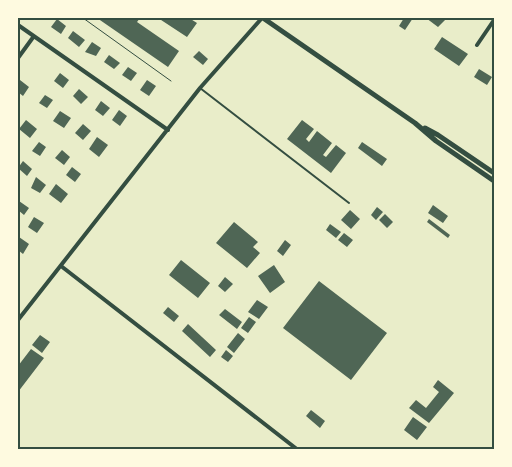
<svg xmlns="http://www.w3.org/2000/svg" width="512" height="467" font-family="'Sofia Sans Condensed',sans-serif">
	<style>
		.building { fill: #4f6655 }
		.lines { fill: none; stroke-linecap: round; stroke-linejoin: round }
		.path { stroke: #344e41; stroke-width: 1 }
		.service { stroke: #344e41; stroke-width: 2 }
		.minor { stroke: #344e41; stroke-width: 4 }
		.secondary { stroke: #344e41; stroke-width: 5 }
		.neatline { fill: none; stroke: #344e41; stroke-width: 2 }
	</style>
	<rect width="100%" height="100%" fill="#e9edc9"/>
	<path class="building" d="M97 18H140L137 22 179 51 168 67Z
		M158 18H189L197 23 187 37Z
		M404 18H413L405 30 399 26Z
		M426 18H447L438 27Z
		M57 19 66 26 61 34 51 27Z
		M73 31 85 40 79 47 68 38Z
		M442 37 468 54 459 66 434 49Z
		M92 42 101 48 96 56 85 52Z
		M199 51 208 59 203 65 193 57Z
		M109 55 120 63 114 69 104 62Z
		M128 67 137 73 131 81 122 75Z
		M479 69 492 77 487 85 474 77Z
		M60 73 69 80 63 88 54 81Z
		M20 80 29 87 23 96 18 92V84Z
		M147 80 156 86 149 96 140 90Z
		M79 89 88 97 81 104 73 96Z
		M45 95 53 100 47 108 39 103Z
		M101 101 110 108 103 116 95 110Z
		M119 110 127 116 120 126 112 120Z
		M60 111 71 118 64 128 53 121Z
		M26 120 37 129 30 138 19 129Z
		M302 120 314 129 306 139 309 142 317 131 332 143 323 155 326 157 336 145 346 153 331 173 287 139Z
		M83 124 91 131 83 140 75 133Z
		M97 137 108 145 99 157 89 149Z
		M39 142 46 147 40 156 32 151Z
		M362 142 387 159 382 166 358 148Z
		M62 150 70 157 64 165 55 158Z
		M23 161 32 169 27 176 18 168Z
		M72 167 81 174 75 182 66 175Z
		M36 177 46 185 40 193 31 188Z
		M56 184 68 194 61 203 49 194Z
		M19 201 29 208 24 215 18 210V203Z
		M433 205 448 216 443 223 428 213Z
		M377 207 383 212 376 220 371 215Z
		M350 210 360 219 351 229 341 220Z
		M385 214 393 222 387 228 379 220Z
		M34 217 44 223 37 233 28 227Z
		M429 219 450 235 448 238 427 222Z
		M234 222 258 242 253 247 260 253 247 268 216 243Z
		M330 224 341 232 336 238 326 230Z
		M344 233 353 240 347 247 338 240Z
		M19 237 29 244 23 254 18 250Z
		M285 240 291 245 283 256 277 251Z
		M181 260 210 283 198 298 169 275Z
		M274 265 285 282 270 293 258 276Z
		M225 277 233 284 225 292 218 286Z
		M319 281 387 333 351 380 283 328Z
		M257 300 268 307 259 319 248 312Z
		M168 307 179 316 174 322 163 313Z
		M225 309 242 322 237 329 219 315Z
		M249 317 256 322 248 333 241 328Z
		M188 324 216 350 210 357 182 331Z
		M238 333 245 339 234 353 227 347Z
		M40 335 50 342 42 353 32 345Z
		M31 349 44 358 18 392V366Z
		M226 350 233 356 228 362 221 357Z
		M438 380 454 393 429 423 409 408 416 400 426 408 439 392 433 387Z
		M311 410 325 421 320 428 306 416Z
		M413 417 427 427 417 440 404 430Z"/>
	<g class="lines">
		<path class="path" d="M83 18 171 81"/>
		<path class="service" d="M200 88 349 203"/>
		<path class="minor" d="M18 25 168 130
			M477 45 494 20
			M18 58 34 36
			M61 266 298 450
			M18 320 200 88 262 18"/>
		<path class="secondary" d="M263 18 415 123 436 141 494 181
			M425 128 438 135 494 173"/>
	</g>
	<rect width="512" height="467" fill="none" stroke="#fefae0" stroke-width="38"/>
	<rect x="19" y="19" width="474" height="429" class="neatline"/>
</svg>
